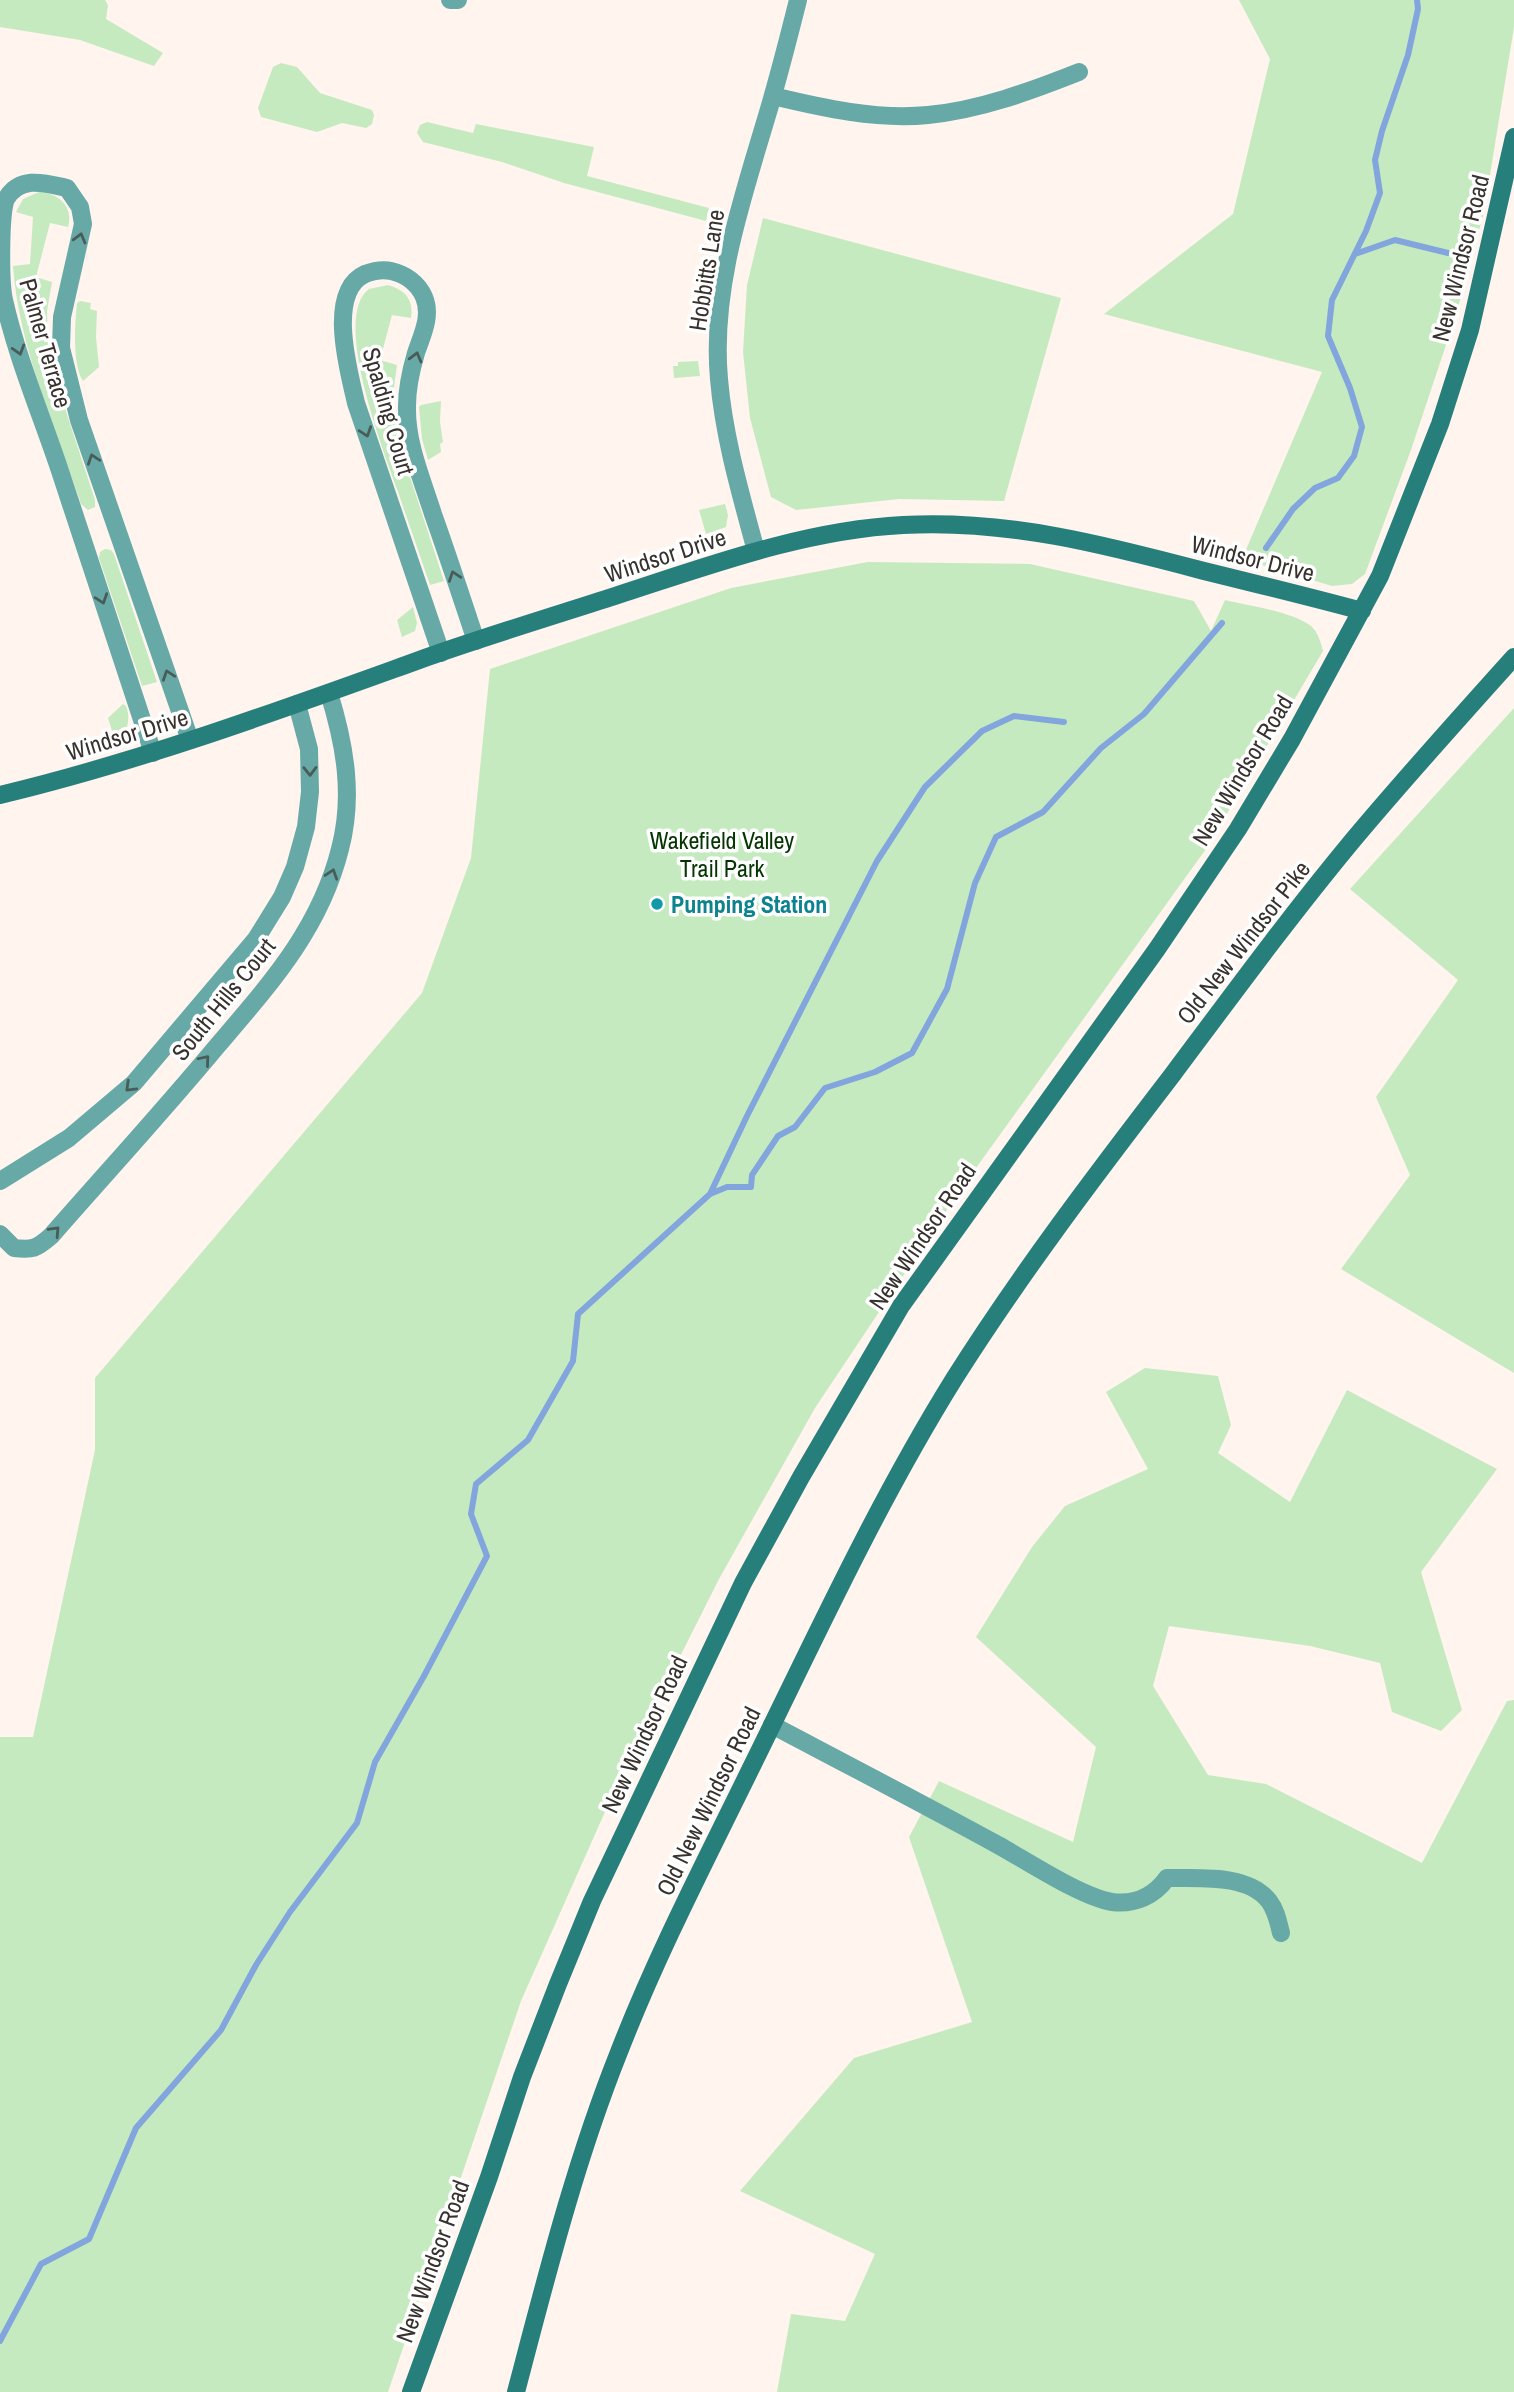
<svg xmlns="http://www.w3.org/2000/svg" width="1514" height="2392" font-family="'Archivo Narrow',sans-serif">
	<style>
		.green { fill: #c6eac0 }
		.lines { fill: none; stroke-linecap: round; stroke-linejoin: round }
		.stream { stroke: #81a5dc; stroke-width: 6 }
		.street { stroke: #67a9a6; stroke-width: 18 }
		.secondary { stroke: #277f7c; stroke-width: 18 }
		.oneway { stroke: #485c58 }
		.culture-dot { fill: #0f9aa8; stroke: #fff; stroke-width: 2.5 }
		.labels { text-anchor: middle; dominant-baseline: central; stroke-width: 7; stroke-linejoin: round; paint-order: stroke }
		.street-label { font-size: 24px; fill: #38322e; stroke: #fff }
		.park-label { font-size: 24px; fill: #053500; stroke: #fff }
		.culture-label { font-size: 24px; font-weight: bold; fill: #0d838f; stroke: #fff; text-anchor: start }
	</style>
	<rect width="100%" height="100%" fill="#fff4ee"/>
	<path class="green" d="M0 0H105L108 5 106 19 163 53 154 66 80 40 0 27Z
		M1239 0H1514V27L1484 212 1456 315 1411 450 1365 574 1352 584 1332 586 1242 559 1322 372 1104 314 1233 214 1270 59Z
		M281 63 297 67 320 93 372 110 374 115 372 124 366 128 342 123 317 132 261 117 258 108 273 67Z
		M427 122 473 133 476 124 594 147 587 176 709 208 706 221 564 183 502 162 423 142 417 133 420 125Z
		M39 192C58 193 74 206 68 227L50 223 36 277 52 282 47 311 48 350 60 393 95 500V507L88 510 81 504C55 427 19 348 13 266L30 264 33 217 16 212 23 199Z
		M763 218 1061 298 1004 501 899 499 796 510 771 497 750 418 743 352 747 285Z
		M388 285C405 290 414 299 411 318L392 315 380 360 397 365 392 402 396 434 444 581 430 585C419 553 408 521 397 489 384 452 331 317 369 289Z
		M80 301 91 303 90 309 97 311 96 337 99 367 83 381C72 365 75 323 77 303Z
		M698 361 700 376 674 378 673 366H678V362Z
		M441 401 440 422 443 442 440 444 441 452 428 460 422 439 419 407 421 405Z
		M725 504 728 515 726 527 706 534 699 510Z
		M105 549 111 550 114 554 157 682 142 686 99 558 100 552Z
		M868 562 1030 564 1194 601 1211 631 1225 600C1249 606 1291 611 1311 626 1318 632 1321 643 1323 651L1206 849 963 1186 815 1408 719 1579 628 1760 521 2001 388 2392H0V1737H33L95 1450V1378L422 993 471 858 490 669 731 588Z
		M413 607 417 623 415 631 402 637 397 620Z
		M123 704 126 706C129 714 129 721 126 730L113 734 108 718Z
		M1514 708V1373L1341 1269 1410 1175 1376 1097 1458 980 1350 889Z
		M1145 1368 1218 1376 1231 1425 1218 1453 1290 1502 1347 1390 1497 1469 1421 1572 1462 1710 1441 1731 1392 1712 1380 1663 1310 1646 1169 1626 1153 1686 1208 1775 1266 1784 1422 1863 1507 1701 1514 1700V2392H777L791 2314 845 2321 875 2254 740 2191 854 2058 972 2022 909 1837 939 1781 1073 1842 1096 1747 976 1637 1032 1547 1065 1506 1148 1469 1106 1392Z"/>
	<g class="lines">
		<path class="stream" d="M1355 254 1395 240 1448 253
			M1266 548 1293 509 1315 488 1338 478 1354 456 1362 427 1350 388 1328 336 1332 300 1366 231 1380 193 1375 160 1382 131 1408 55 1418 9 1417 0
			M710 1194 747 1116 877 861 925 787 982 731 1014 716 1064 722
			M0 2341 41 2264 89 2239 136 2128 221 2030 256 1965 290 1912 357 1823 375 1762 424 1676 487 1556 471 1514 476 1484 528 1440 573 1361 578 1314 710 1194 727 1187H751L752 1175 778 1136 795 1127 825 1088 875 1072 912 1053 947 989 975 883 996 837 1043 812 1101 748 1144 714 1222 623"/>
		<path class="street" d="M450 0H458
			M773 96C823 108 876 120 928 115 980 110 1031 91 1079 72
			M756 551C741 495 724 438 719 379 711 290 741 203 766 119 778 79 788 40 798 0
			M441 653 356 403C349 372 326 292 365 274 373 271 383 269 391 271 405 274 418 283 424 297 432 316 422 335 416 353 411 370 407 389 407 406 406 443 422 479 433 514 448 556 462 599 476 641
			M153 753C122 659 91 565 60 471 41 414 17 358 4 300 0 282 0 214 6 199 20 175 45 183 67 188L80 207 83 224 62 317 61 348 79 420 190 740
			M0 1181 69 1138 134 1083 256 939 282 897 295 867 306 827 310 792 309 749 297 704
			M0 1234 14 1248C33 1250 36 1249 51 1236 107 1172 164 1110 218 1045 270 984 320 929 340 849 354 796 345 745 329 693
			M772 1725C848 1765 923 1804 998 1845 1027 1861 1081 1897 1112 1902 1135 1905 1154 1896 1167 1878 1198 1879 1247 1873 1269 1901 1276 1910 1278 1921 1281 1933"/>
		<path class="secondary" d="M0 795C150 759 294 705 439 653 497 633 556 615 615 596 708 566 804 530 903 525 1006 519 1106 545 1204 571 1257 584 1310 597 1362 611
			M411 2392 489 2177 522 2077 558 1984 592 1901 743 1583 801 1477 901 1306 1157 949 1238 829 1292 739 1380 576 1440 424 1470 330 1514 137
			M516 2392C546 2278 575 2162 619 2052 657 1954 706 1860 752 1766 816 1636 877 1503 954 1379 1021 1273 1097 1173 1173 1074 1232 995 1290 916 1353 840 1405 778 1459 718 1514 657"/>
	</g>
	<defs><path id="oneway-chevron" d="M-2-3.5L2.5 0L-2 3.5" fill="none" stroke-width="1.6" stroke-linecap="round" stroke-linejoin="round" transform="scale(1.75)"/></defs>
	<g class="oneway">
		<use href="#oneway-chevron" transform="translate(80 238) rotate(-75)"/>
		<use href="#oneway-chevron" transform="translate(19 350) rotate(73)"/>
		<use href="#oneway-chevron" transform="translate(416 357) rotate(-75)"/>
		<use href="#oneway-chevron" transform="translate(366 432) rotate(71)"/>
		<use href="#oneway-chevron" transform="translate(93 459) rotate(-109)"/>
		<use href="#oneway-chevron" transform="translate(454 576) rotate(-109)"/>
		<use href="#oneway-chevron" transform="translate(102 599) rotate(71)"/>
		<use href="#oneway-chevron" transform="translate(168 675) rotate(-109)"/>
		<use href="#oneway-chevron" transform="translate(310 771) rotate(89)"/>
		<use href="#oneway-chevron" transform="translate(332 874) rotate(-72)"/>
		<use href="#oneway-chevron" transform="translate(205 1060) rotate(-50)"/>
		<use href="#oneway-chevron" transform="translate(130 1087) rotate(136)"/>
		<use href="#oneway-chevron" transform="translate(55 1231) rotate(-47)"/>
	</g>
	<circle class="culture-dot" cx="657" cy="904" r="7"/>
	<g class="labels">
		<g class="street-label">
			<text transform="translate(1460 258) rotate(-76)">New Windsor Road</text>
			<text transform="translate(706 270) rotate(-81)">Hobbitts Lane</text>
			<text transform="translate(46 343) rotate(74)">Palmer Terrace</text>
			<text transform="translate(389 411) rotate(74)">Spalding Court</text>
			<text transform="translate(665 555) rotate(-18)">Windsor Drive</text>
			<text transform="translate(1253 558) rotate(14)">Windsor Drive</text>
			<text transform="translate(127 734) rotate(-17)">Windsor Drive</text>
			<text transform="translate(1242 770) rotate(-59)">New Windsor Road</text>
			<text transform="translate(1243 942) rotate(-52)">Old New Windsor Pike</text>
			<text transform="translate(223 999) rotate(-51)">South Hills Court</text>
			<text transform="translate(922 1236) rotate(-56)">New Windsor Road</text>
			<text transform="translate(644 1734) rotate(-65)">New Windsor Road</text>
			<text transform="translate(708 1801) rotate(-64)">Old New Windsor Road</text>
			<text transform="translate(432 2261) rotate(-70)">New Windsor Road</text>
		</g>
		<g class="park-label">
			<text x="722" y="840">Wakefield Valley<tspan x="722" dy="28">Trail Park</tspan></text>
		</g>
		<g class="culture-label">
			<text x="671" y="904">Pumping Station</text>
		</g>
	</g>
</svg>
